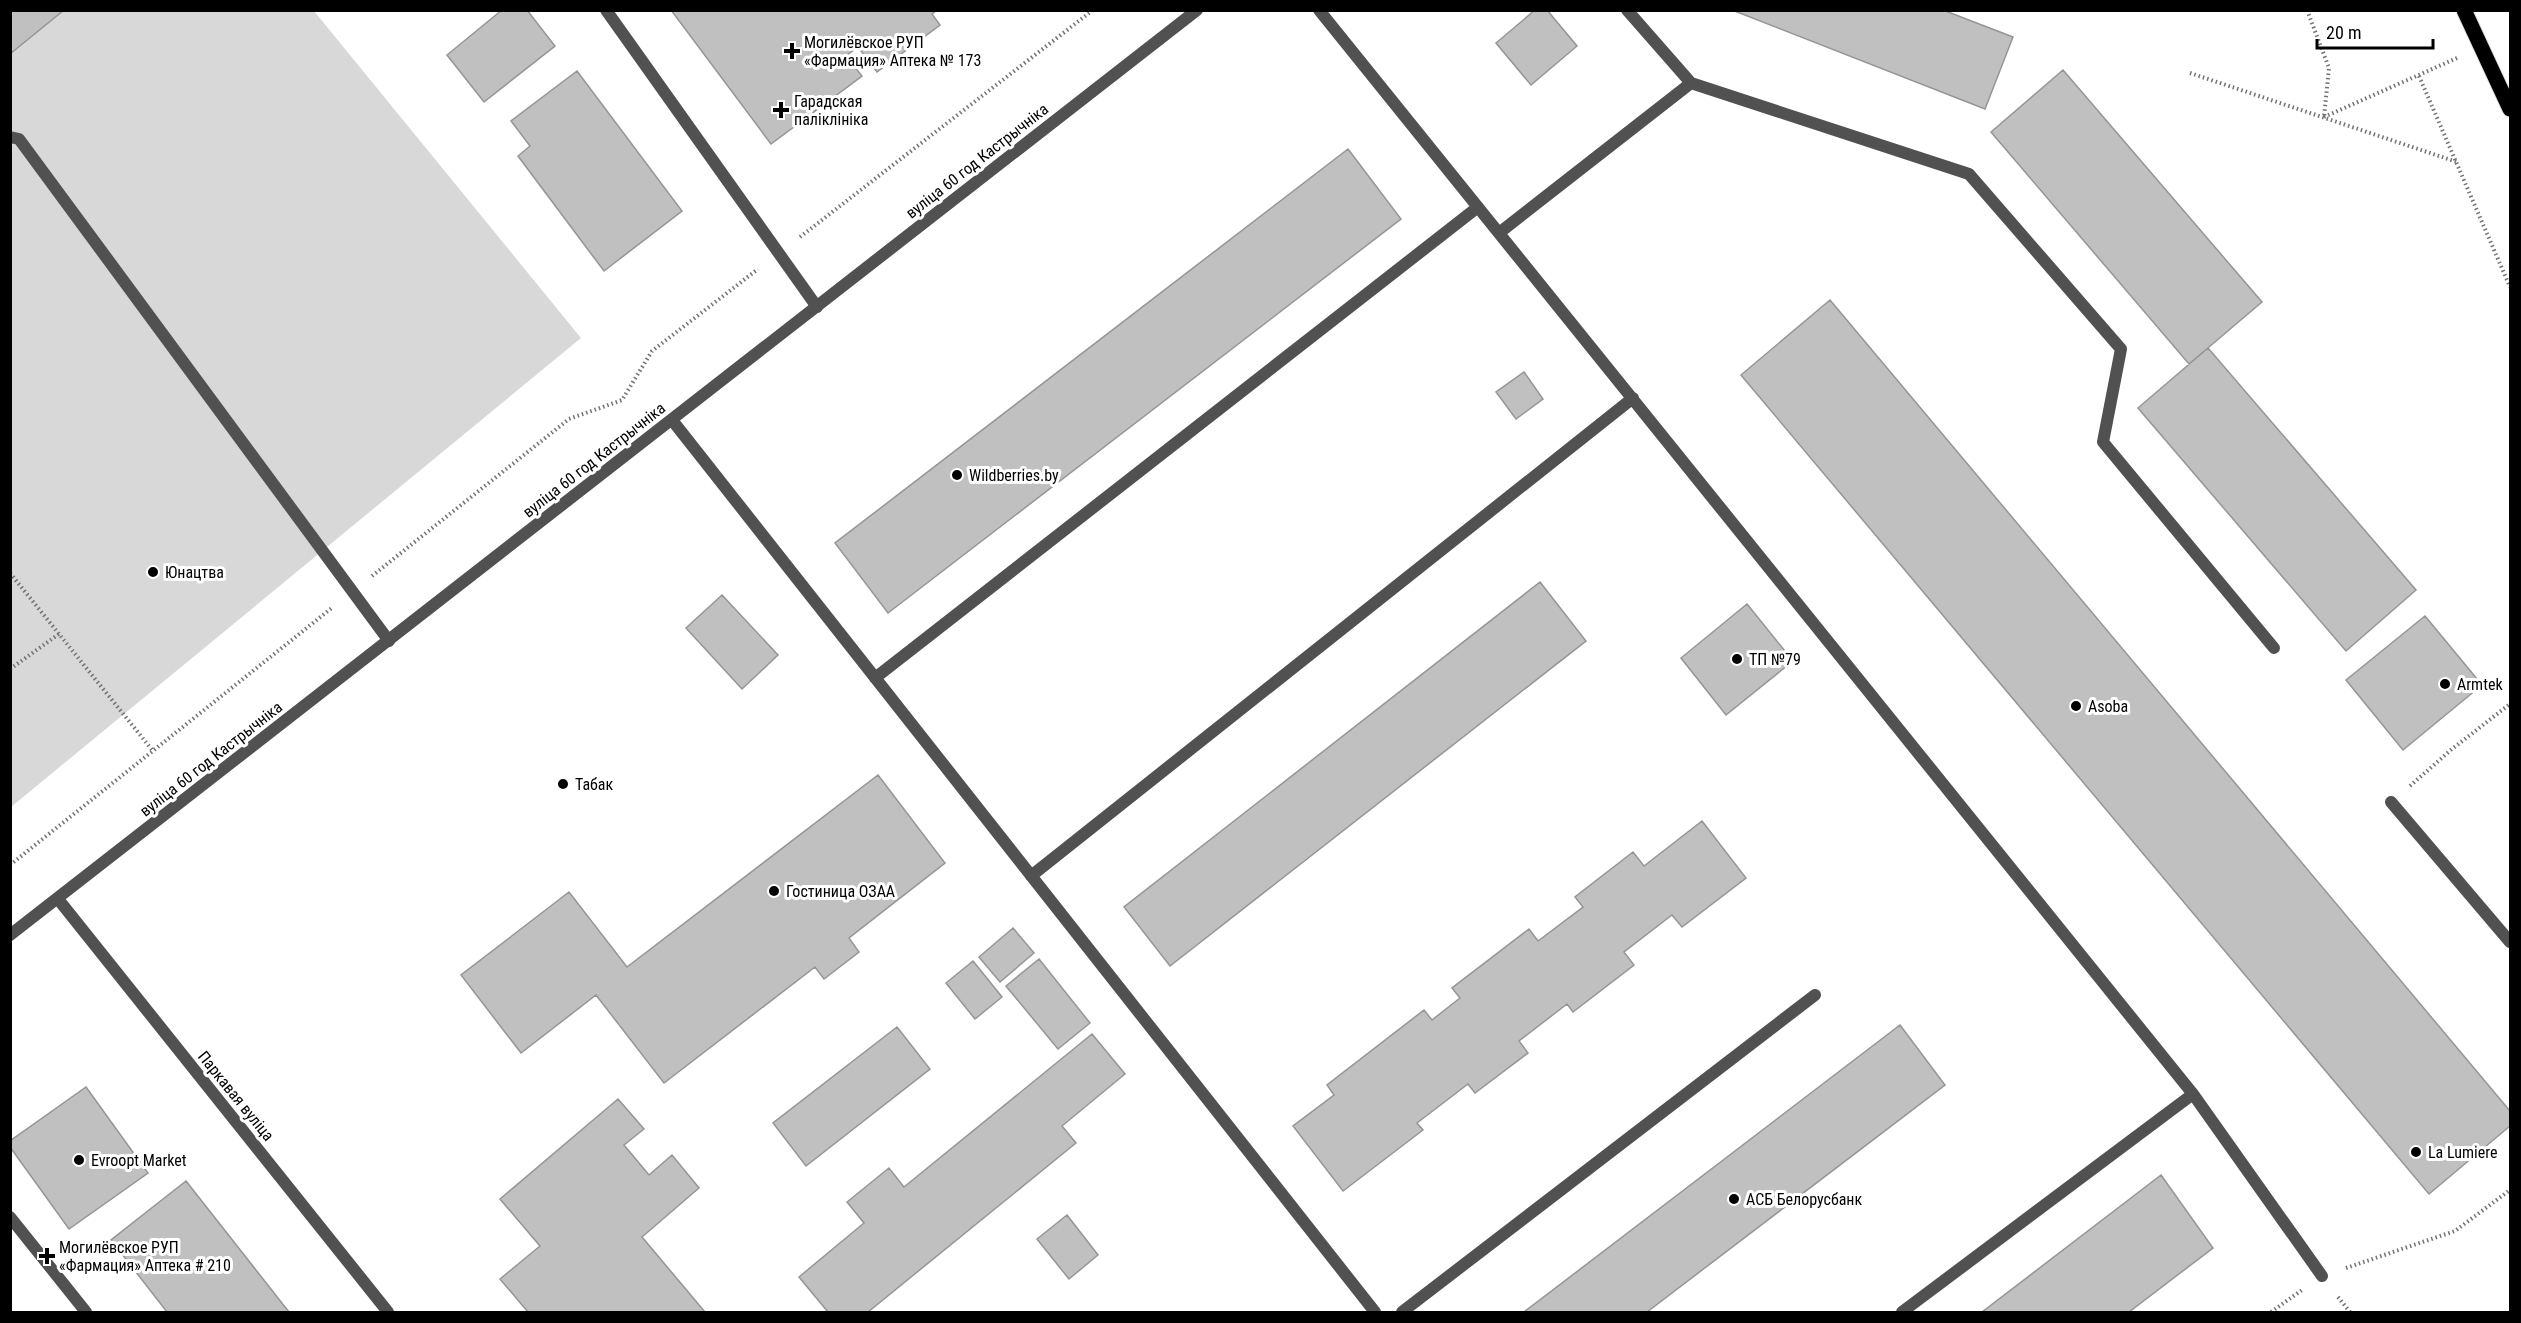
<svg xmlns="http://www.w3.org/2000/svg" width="2521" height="1323" font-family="'Roboto Condensed',sans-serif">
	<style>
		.green { fill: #d8d8d8 }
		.building { fill: #c0c0c0; stroke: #959595; stroke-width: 1.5 }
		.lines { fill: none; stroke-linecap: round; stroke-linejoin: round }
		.primary-casing { stroke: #dbdbdb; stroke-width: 17 }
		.path { stroke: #737373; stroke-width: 4; stroke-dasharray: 1.5 3; stroke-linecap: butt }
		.service { stroke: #515151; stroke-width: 12 }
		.minor { stroke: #515151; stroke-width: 12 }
		.tertiary { stroke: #515151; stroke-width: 12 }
		.primary { stroke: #000; stroke-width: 15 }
		.poi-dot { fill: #000; stroke: #fff; stroke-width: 2 }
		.labels { text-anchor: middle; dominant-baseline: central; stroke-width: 6; stroke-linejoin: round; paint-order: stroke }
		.poi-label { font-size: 16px; fill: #000; stroke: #fff; text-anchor: start }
		.street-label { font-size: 16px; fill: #000; stroke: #fff }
	</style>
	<rect width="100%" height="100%" fill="#fff"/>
	<path class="green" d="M11 11H314L581 338 11 807Z"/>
	<path class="building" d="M10 10H64L10 54Z
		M502 10H527L555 46 484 102 447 55Z
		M671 10H937L932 14 940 25 877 72 858 47 846 56 862 76 771 144Z
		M1535 10H1547L1577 46 1531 85 1496 43Z
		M1732 10H1943L2013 37 1985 109Z
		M2063 70 2262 302 2189 364 1991 132Z
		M577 71 682 211 604 271 518 156 530 146 511 121Z
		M1348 149 1401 219 888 613 835 543Z
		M1830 300 2510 1111V1126L2429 1194 1741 375Z
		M2208 348 2416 590 2346 651 2138 408Z
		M1524 372 1543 399 1516 419 1496 392Z
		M1540 582 1586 641 1170 966 1124 907Z
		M722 595 778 655 742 689 686 628Z
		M1747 604 1793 661 1726 715 1681 658Z
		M2425 616 2482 685 2403 750 2346 680Z
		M878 775 945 863 849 938 859 952 824 979 815 967 664 1083 596 995 521 1053 461 975 569 892 627 967Z
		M1702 821 1746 878 1682 927 1672 915 1624 952 1634 965 1573 1012 1567 1004 1519 1041 1528 1053 1475 1093 1468 1084 1417 1123 1423 1130 1343 1191 1293 1126 1334 1095 1327 1085 1424 1010 1432 1020 1460 998 1452 988 1529 929 1538 941 1583 907 1575 897 1633 852 1644 866Z
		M1013 928 1034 953 1000 982 979 957Z
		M1039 959 1090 1023 1058 1049 1006 986Z
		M973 961 1002 997 975 1019 946 983Z
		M1900 1025 1945 1085 1647 1312H1524Z
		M897 1027 930 1069 806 1166 773 1123Z
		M1092 1034 1125 1074 1062 1126 1076 1143 868 1312H828L799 1277 864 1223 847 1202 889 1168 904 1187Z
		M86 1087 148 1173 69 1229 10 1147V1141Z
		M618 1099 644 1129 624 1145 649 1175 672 1155 699 1188 642 1237 705 1312H528L500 1279 540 1246 500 1199Z
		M2161 1175 2213 1248 2129 1312H1982Z
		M186 1181 289 1312H167L111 1240Z
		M1067 1215 1098 1255 1069 1279 1037 1239Z"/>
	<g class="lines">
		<defs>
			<path id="primary" d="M2464 10 2510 109"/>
		</defs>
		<use href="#primary" class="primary-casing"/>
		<path class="path" d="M2307 10 2329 68 2324 117
			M2190 73 2457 162
			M2419 76 2510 287
			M2324 117 2457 58
			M800 237 1093 10
			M10 573 153 751
			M372 576 569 419 622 400 652 351 758 269
			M10 669 59 634
			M2410 786 2452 749 2510 704
			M10 865 333 607
			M2346 1268 2455 1231 2510 1190
			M2338 1297 2350 1312
			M2271 1312 2302 1290"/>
		<path class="service" d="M606 10 817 307
			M1319 10 2193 1094 2322 1276
			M1627 10 1691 83
			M10 137 19 139 389 641
			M1499 233 1691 83 1969 174 2121 349 2103 442 2274 648
			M672 420 1375 1312
			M875 678 1478 207
			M2391 802 2510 942
			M1031 876 1633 398
			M10 1217 86 1312
			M1402 1312 1815 995
			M1902 1312 2193 1094"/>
		<path class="minor" d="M58 899 388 1312"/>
		<path class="tertiary" d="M10 935 1197 10"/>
		<use href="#primary" class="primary"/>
	</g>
	<g class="poi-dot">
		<path d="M789 42h6v6h6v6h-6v6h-6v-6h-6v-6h6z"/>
		<path d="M778 101h6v6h6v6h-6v6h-6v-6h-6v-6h6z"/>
		<circle cx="957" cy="475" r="6"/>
		<circle cx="153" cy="572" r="6"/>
		<circle cx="1737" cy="659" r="6"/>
		<circle cx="2445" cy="684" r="6"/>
		<circle cx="2076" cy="706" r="6"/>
		<circle cx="563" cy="784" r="6"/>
		<circle cx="774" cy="891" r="6"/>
		<circle cx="2416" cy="1152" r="6"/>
		<circle cx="79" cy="1160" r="6"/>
		<circle cx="1734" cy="1199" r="6"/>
		<path d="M44 1247h6v6h6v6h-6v6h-6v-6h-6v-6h6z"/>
	</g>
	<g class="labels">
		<g class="poi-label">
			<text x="804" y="42">Могилёвское РУП<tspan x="804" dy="18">«Фармация» Аптека № 173</tspan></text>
			<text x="794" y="101">Гарадская<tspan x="794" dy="18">паліклініка</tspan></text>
			<text x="969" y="475">Wildberries.by</text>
			<text x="165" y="572">Юнацтва</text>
			<text x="1749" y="659">ТП №79</text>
			<text x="2457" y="684">Armtek</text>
			<text x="2088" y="706">Asoba</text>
			<text x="575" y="784">Табак</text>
			<text x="786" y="891">Гостиница ОЗАА</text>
			<text x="2428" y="1152">La Lumiere</text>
			<text x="91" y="1160">Evroopt Market</text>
			<text x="1746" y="1199">АСБ Белорусбанк</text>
			<text x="59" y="1247">Могилёвское РУП<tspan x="59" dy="18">«Фармация» Аптека # 210</tspan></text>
		</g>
		<g class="street-label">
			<text transform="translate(977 161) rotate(-38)">вуліца 60 год Кастрычніка</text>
			<text transform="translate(594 460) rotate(-38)">вуліца 60 год Кастрычніка</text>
			<text transform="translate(211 759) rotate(-38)">вуліца 60 год Кастрычніка</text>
			<text transform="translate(236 1096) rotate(51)">Паркавая вуліца</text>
		</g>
	</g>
	<rect width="2521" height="1323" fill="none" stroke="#000000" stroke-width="24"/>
	<path d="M2317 39v9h116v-9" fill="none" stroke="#000000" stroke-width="3"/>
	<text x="2326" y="39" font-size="18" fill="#000000" stroke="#ffffff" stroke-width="4.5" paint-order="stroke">20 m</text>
</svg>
